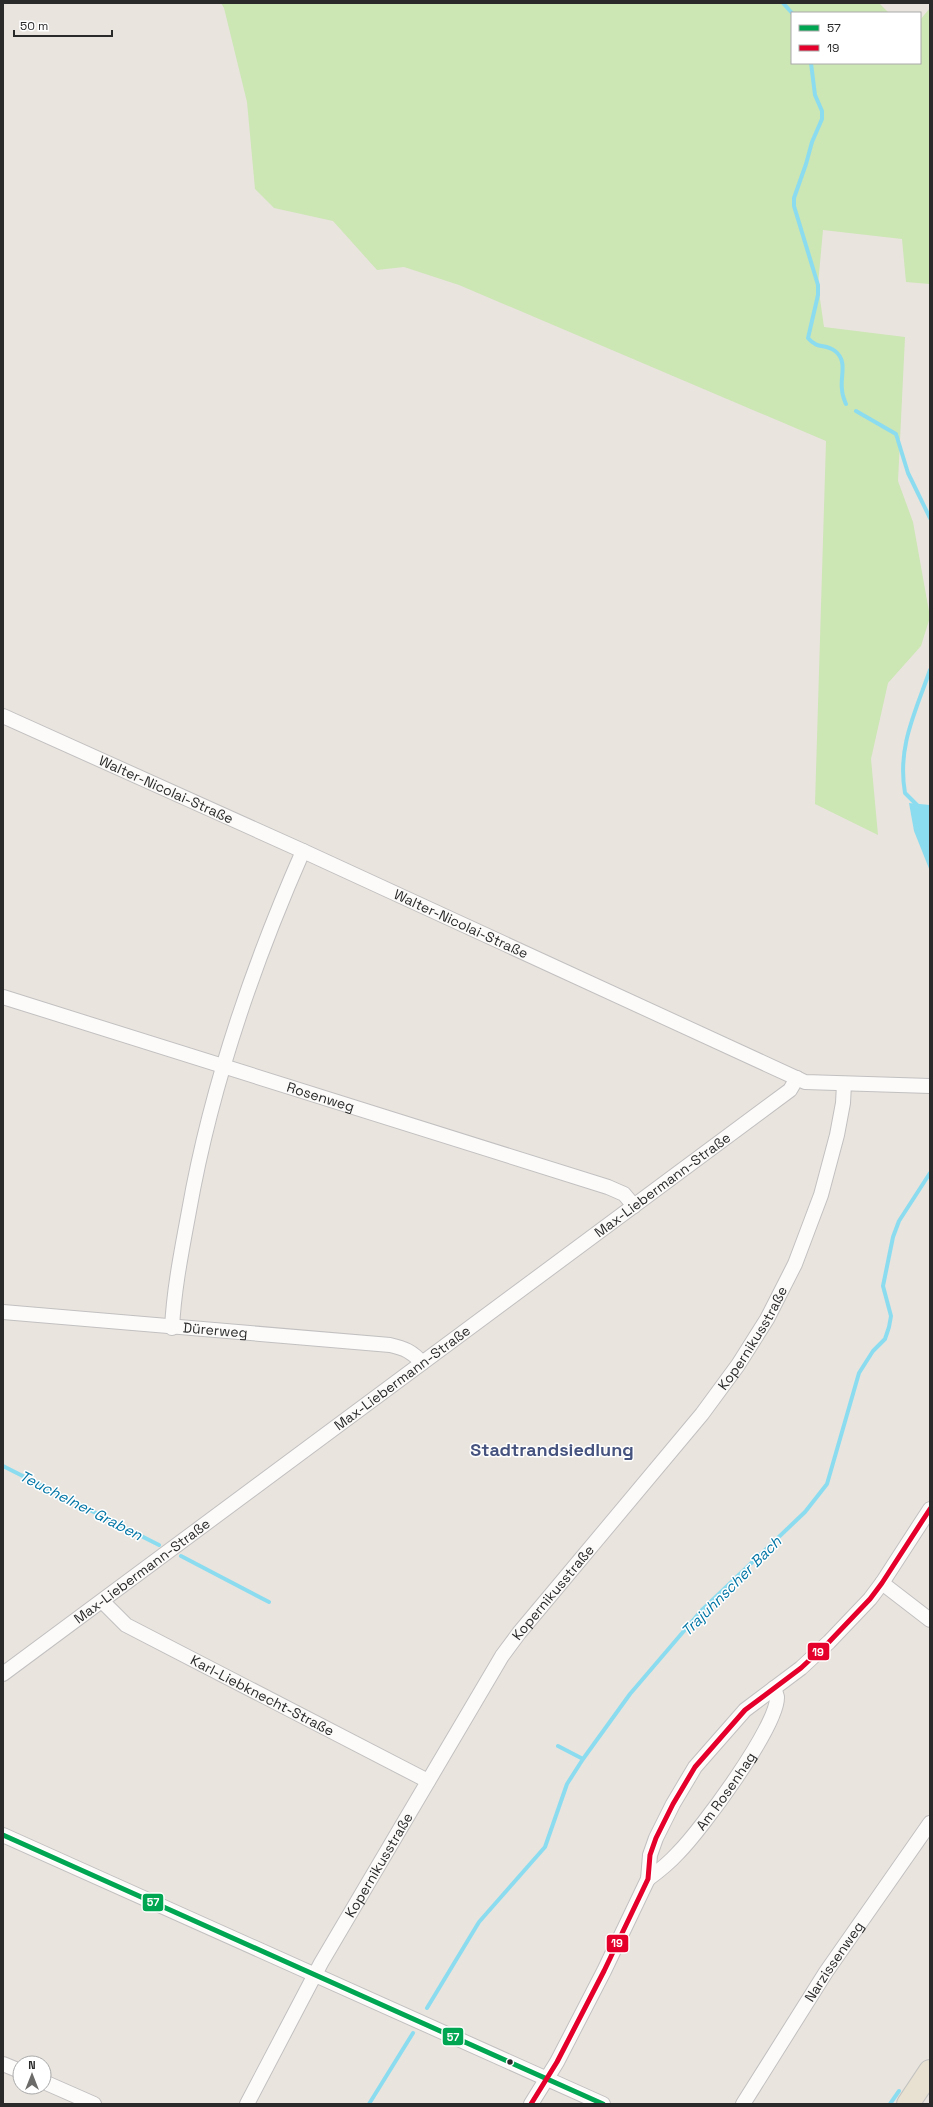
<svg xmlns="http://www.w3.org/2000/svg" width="933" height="2107" font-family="'Space Grotesk',sans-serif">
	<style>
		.green { fill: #cce6b4 }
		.water { fill: #8cdcf0 }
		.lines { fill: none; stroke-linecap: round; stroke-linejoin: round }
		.stream { stroke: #8cdcf0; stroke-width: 4 }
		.minor-casing { stroke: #c2c0c0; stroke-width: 16 }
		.primary-casing { stroke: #c4c3c0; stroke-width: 24 }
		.minor { stroke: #fcfbfa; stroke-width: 14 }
		.primary { stroke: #e8e1d1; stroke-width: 22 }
		.bus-1-casing { stroke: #fff; stroke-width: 8 }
		.bus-2-casing { stroke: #fff; stroke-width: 8 }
		.bus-1 { stroke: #00a651; stroke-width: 5 }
		.bus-2 { stroke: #e4002b; stroke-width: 5 }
		.bus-dot { fill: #2a2a2a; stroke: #fff; stroke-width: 1.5 }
		.labels { text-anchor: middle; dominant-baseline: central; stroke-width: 3; stroke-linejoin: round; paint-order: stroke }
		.street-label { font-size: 14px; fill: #2a2a2a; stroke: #fff }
		.water-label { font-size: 15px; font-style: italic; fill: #0275a5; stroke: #fff }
		.district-label { font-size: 18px; font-weight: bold; fill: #46537e; stroke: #fff }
		.line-badge { stroke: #fff; stroke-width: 1.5 }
		.badge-label { font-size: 11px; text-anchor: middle; font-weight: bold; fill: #fff }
	</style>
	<rect width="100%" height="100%" fill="#e9e4de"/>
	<path class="green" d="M221 3H879L889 13H792V63H920V20L930 8V284L906 282 902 239 823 230 818 285 824 327 905 337 898 481 913 522 930 617 921 646 888 683 871 759 878 835 815 804 826 441 459 285 404 267 377 270 333 221 274 208 255 189 247 102 224 8Z"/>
	<path class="water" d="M909 803 930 805V871L914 831Z"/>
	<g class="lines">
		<path class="stream" d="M783 3 792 13
			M811 63 815 95 822 111V119L812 142 806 164 794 198V206L818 285V295L808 338C818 350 825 343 835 351 848 361 840 376 842 389 842 395 844 399 846 404
			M856 411 896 434 908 473 930 518
			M919 807 905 793C897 747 915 713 930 670
			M3 1466 159 1545
			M181 1556 269 1602
			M558 1746 583 1759
			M427 2008 479 1922 545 1847 567 1784 583 1759 630 1694 701 1611 805 1512 827 1484 859 1373 873 1351 885 1339 889 1327 891 1316 883 1286 893 1237 899 1221 930 1173
			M369 2104 413 2033
			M890 2104 899 2091"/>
		<defs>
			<g id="minor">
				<path id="s1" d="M3 716 303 851 805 1082 930 1086"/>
				<path id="s2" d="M3 997 608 1187 624 1194 634 1206"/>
				<path id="s3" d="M3 1312 390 1345C404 1348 413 1352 422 1363"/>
				<path d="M172 1328C174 1288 182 1249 189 1211 211 1086 252 967 303 851"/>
				<path d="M882 1583 930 1620"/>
				<path id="s4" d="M103 1602 126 1625 428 1781"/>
				<path id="s5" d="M3 1674 790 1090 797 1078"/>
				<path d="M3 1835 603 2104"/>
				<path id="s6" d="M648 1879C659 1871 669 1863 678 1853 701 1830 778 1726 777 1697 776 1694 775 1690 774 1688"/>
				<path d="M3 2064 20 2071"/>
				<path d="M44 2082 94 2104"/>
				<path id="s7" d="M247 2104 321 1963 502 1656 519 1633 702 1414 738 1365 767 1319 795 1264 821 1195 837 1135 843 1103 844 1084"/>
				<path d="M531 2104 557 2062 604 1971 648 1879 650 1855 656 1838 673 1804 695 1767 745 1710 801 1668 829 1642 870 1599 882 1583 930 1509"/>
				<path id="s8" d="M743 2104 826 1972 930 1823"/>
			</g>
			<path id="primary" d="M908 2104 930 2071"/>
		</defs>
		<use href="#minor" class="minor-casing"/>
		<use href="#primary" class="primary-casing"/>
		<use href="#minor" class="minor"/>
		<use href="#primary" class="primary"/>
		<defs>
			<path id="bus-1" d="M3 1835 603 2104"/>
			<path id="bus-2" d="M531 2104 557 2062 604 1971 648 1879 650 1855 656 1838 673 1804 695 1767 745 1710 801 1668 829 1642 870 1599 882 1583 930 1509"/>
		</defs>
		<use href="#bus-1" class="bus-1-casing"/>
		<use href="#bus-2" class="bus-2-casing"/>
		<use href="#bus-1" class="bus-1"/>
		<use href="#bus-2" class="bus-2"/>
	</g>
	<circle class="bus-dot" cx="510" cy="2062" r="3.5"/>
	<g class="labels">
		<g class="street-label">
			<text stroke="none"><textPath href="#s1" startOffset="179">Walter-Nicolai-Straße</textPath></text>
			<text stroke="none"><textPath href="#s1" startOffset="503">Walter-Nicolai-Straße</textPath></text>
			<text stroke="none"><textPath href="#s2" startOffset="333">Rosenweg</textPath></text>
			<text stroke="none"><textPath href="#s5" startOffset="821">Max-Liebermann-Straße</textPath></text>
			<text stroke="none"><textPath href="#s3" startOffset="213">Dürerweg</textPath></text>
			<text stroke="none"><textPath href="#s7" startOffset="921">Kopernikusstraße</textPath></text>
			<text stroke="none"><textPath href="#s5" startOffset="497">Max-Liebermann-Straße</textPath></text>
			<text stroke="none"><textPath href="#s5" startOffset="173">Max-Liebermann-Straße</textPath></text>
			<text stroke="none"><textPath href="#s7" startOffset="597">Kopernikusstraße</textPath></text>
			<text stroke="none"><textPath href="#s4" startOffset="186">Karl-Liebknecht-Straße</textPath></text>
			<text stroke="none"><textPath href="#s6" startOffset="118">Am Rosenhag</textPath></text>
			<text stroke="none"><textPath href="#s7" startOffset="273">Kopernikusstraße</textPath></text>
			<text stroke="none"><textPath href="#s8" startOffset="169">Narzissenweg</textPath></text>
		</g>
		<g class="water-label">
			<text transform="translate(81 1505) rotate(27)">Teuchelner Graben</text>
			<text transform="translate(731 1586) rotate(-45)">Trajuhnscher Bach</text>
		</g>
		<g class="district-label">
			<text x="552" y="1449">Stadtrandsiedlung</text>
		</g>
	</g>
	<g class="line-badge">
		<rect x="807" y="1642" width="23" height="19" rx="4" fill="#e4002b"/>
		<rect x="142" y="1893" width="22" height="19" rx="4" fill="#00a651"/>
		<rect x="606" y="1934" width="23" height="19" rx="4" fill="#e4002b"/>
		<rect x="442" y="2027" width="22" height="19" rx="4" fill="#00a651"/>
	</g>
	<g class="badge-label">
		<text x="818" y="1656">19</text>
		<text x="153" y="1906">57</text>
		<text x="617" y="1947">19</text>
		<text x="453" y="2041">57</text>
	</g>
	<rect width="933" height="2107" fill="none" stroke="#2a2a2a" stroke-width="8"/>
	<rect x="791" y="12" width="130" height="52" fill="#ffffff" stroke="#aaaaaa"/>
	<rect x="799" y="25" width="20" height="6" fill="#00a651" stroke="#aaaaaa"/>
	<text x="827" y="32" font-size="12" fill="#2a2a2a">57</text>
	<rect x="799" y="45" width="20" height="6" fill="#e4002b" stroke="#aaaaaa"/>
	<text x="827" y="52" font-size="12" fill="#2a2a2a">19</text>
	<g transform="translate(32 2075)"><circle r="19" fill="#ffffff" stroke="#aaaaaa"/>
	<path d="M0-3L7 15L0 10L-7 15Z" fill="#6d6b69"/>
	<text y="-6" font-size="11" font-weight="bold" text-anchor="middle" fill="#2a2a2a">N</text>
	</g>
	<path d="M14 30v6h98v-6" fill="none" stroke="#2a2a2a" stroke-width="2"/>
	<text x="20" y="30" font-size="12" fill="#2a2a2a" stroke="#ffffff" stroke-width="3" paint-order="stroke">50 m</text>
</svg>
